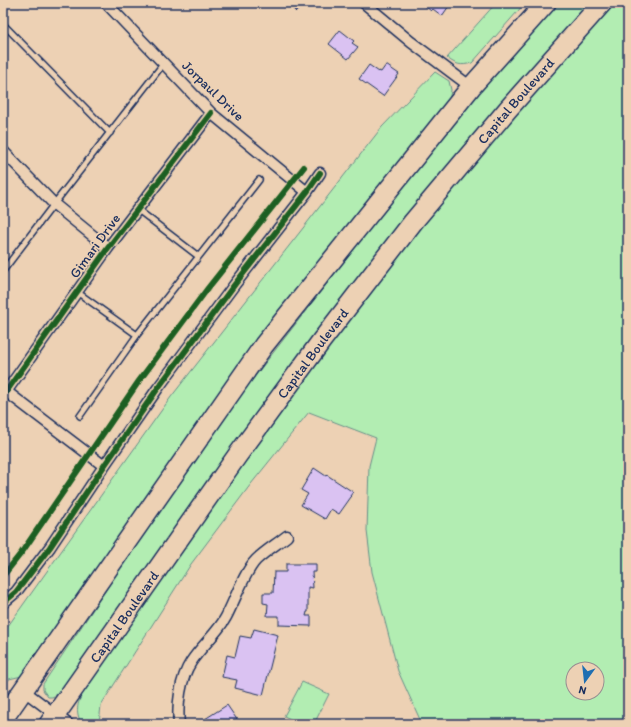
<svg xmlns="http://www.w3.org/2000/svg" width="631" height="727" font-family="Itim,sans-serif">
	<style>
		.green { fill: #b2edb2; stroke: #668e88; fill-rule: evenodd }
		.building { fill: #dac2f2; stroke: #1b2f5e }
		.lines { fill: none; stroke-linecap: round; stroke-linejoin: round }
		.lane-casing { stroke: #1b2f5e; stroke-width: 8 }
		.street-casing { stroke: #1b2f5e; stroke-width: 13 }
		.highway-casing { stroke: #1b2f5e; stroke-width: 22 }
		.lane { stroke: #edd1b4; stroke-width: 5 }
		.street { stroke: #edd1b4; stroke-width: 10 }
		.highway { stroke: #edd1b4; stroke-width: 19 }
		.cycleway-casing { stroke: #edd1b4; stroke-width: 8 }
		.cycleway { stroke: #1b5e20; stroke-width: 6 }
		.labels { text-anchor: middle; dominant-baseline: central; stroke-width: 3.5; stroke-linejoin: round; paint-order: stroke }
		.street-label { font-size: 14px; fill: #1b2f5e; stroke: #edd1b4 }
	</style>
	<rect width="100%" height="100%" fill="#edd1b4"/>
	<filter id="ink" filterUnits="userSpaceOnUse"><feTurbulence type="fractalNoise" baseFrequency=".025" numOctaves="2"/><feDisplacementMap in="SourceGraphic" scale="8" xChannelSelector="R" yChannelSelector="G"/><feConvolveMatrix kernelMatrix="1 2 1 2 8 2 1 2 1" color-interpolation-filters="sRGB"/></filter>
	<g filter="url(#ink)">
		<path class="green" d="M496 3H525L472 63C461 66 456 65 447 58Z
			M558 3H592L428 189 317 334 60 693 52 697H48L43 690V684L213 430 452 123 540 22Z
			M616 3H628V724H422L398 671 372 572 367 531 369 466 376 438 309 412 251 484 191 564 101 705 99 724H82C74 711 78 702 84 690L296 388 417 229 563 60ZM573 669H597V693H573Z
			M435 72 449 81 451 90 449 102 22 676 9 679 3 689V633L171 397 382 127Z
			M302 682 329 694 314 724H301L284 716Z"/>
		<path class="building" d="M287 3H305L296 12Z
			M426 3H451L442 16 433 9 431 11 425 6Z
			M340 30 354 41 352 43 358 47 348 59 329 44Z
			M369 65 379 72V71L381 72 386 65 399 74 383 96 359 79Z
			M314 468 326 476 327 475 353 492 350 496 351 497 339 514 331 509 325 519 301 505 308 494 301 490Z
			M286 564H316V572H312L313 588 308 587V612H307L306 616H311V626L279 625V616H267L268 604 263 603V593H273L274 572H286Z
			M254 629 278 635 263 695 235 688 237 680 222 677 227 655 235 657 240 636 251 638Z
			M227 705 240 724H208L205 719Z"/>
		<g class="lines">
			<defs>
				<path id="lane" d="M3 24 110 133
					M137 209 198 256
					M3 271 54 204 164 63
					M77 292 137 335
					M80 416 137 335 259 180"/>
				<path id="street" d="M106 3 211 113 307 192
					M364 3 411 42 471 87
					M3 151 54 204 108 248
					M3 389 104 466
					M3 396 108 248 211 113
					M3 603 16 592 50 547 104 466 158 388 235 284 307 192 320 173
					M23 690 68 724
					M179 724C177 705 180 679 191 662 201 646 217 634 226 617 234 602 245 571 256 560 265 551 277 544 287 536"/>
				<g id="highway">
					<path d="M3 719 264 345 471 87 546 3"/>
					<path id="s1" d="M49 724 237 456 322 340 413 222 508 109 602 3"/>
				</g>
			</defs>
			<use href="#lane" class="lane-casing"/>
			<use href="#street" class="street-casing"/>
			<use href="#highway" class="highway-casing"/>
			<use href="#lane" class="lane"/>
			<use href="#street" class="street"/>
			<use href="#highway" class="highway"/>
			<defs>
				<path id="cycleway" d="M3 396 108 248 211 113
					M3 576 22 552 139 381 208 288 304 167
					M3 603 16 592 50 547 104 466 158 388 235 284 307 192 320 173"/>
			</defs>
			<use href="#cycleway" class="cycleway-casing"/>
			<use href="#cycleway" class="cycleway"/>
		</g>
	</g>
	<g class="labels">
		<g class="street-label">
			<text transform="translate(213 91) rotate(44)">Jorpaul Drive</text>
			<text stroke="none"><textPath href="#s1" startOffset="779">Capital Boulevard</textPath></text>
			<text transform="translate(95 246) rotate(-54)">Gimari Drive</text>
			<text stroke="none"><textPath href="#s1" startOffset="455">Capital Boulevard</textPath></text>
			<text stroke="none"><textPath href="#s1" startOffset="131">Capital Boulevard</textPath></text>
		</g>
	</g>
	<rect width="631" height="727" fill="none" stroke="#edd1b4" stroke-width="16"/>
	<rect x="8" y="8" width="615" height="711" fill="none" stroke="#1b2f5e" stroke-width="1.5" filter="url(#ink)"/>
	<g transform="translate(585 681) rotate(195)"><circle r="19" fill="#edd1b4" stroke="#999092"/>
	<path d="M0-3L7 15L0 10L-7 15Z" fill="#1f6fb2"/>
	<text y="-6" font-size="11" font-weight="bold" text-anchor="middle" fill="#1b2f5e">N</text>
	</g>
</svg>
